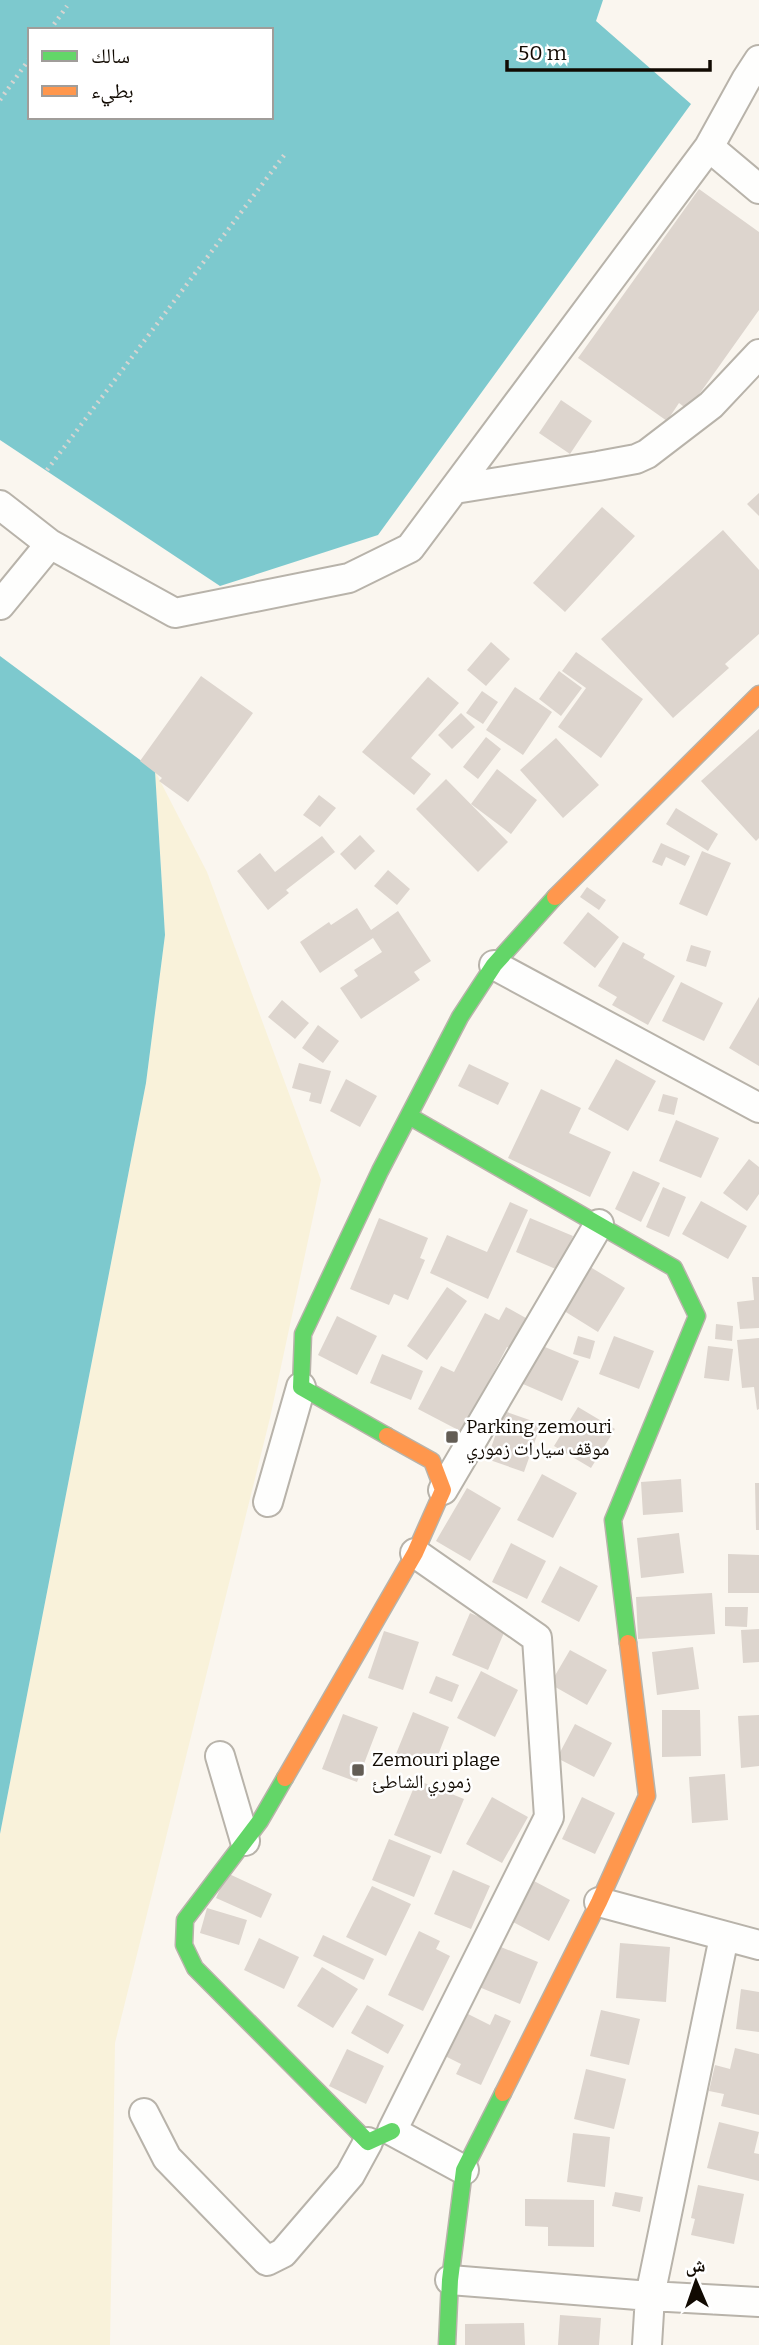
<svg xmlns="http://www.w3.org/2000/svg" width="759" height="2345" font-family="Bitter,'Noto Naskh Arabic',serif">
	<style>
		.sand { fill: #f9f2da }
		.water { fill: #7dc9ce; fill-rule: evenodd }
		.building { fill: #ddd5ce }
		.lines { fill: none; stroke-linecap: round; stroke-linejoin: round }
		.street-casing { stroke: #b8b3aa; stroke-width: 32 }
		.fast-casing { stroke: #b8b3aa; stroke-width: 19 }
		.slow-casing { stroke: #b8b3aa; stroke-width: 19 }
		.path { stroke: #d6d5d2; stroke-width: 4.5; stroke-dasharray: 2 5; stroke-linecap: butt }
		.street { stroke: #fefefd; stroke-width: 28 }
		.fast { stroke: #63d668; stroke-width: 16 }
		.slow { stroke: #ff974d; stroke-width: 16 }
		.poi-dot { fill: #635d55; stroke: #fff; stroke-width: 2.5 }
		.labels { text-anchor: middle; dominant-baseline: central; stroke-width: 5; stroke-linejoin: round; paint-order: stroke }
		.poi-label { font-size: 19px; fill: #110a02; stroke: #fff; text-anchor: start }
	</style>
	<rect width="100%" height="100%" fill="#faf6ef"/>
	<path class="sand" d="M155 771 207 872 321 1180 270 1418 115 2043 110 2345H0V1834L146 1083 165 935Z"/>
	<path class="water" d="M0 0H603L596 21 691 104 378 535 220 586 0 440ZM30 30H271V117H30Z
		M0 656 155 771 165 935 146 1083 0 1834Z"/>
	<path class="building" d="M699 189 759 232V310L688 410 679 403 667 421 578 358Z
		M561 400 592 421 570 454 539 433Z
		M759 493V516L747 504Z
		M602 507 635 536 565 612 533 583Z
		M723 530 759 570V634L725 664 729 668 673 718 601 639Z
		M491 642 510 659 486 686 467 670Z
		M576 652 643 699 601 758 558 727 586 688 562 671Z
		M559 671 582 688 561 716 539 699Z
		M201 676 253 713 188 802 159 781 162 778 140 761Z
		M428 677 459 703 411 758 431 774 414 795 362 752Z
		M515 687 552 712 523 755 486 730Z
		M482 691 498 702 483 724 466 713Z
		M461 713 475 727 452 749 438 735Z
		M759 729V838L756 841 701 781Z
		M486 737 501 749 478 779 463 767Z
		M556 738 599 785 563 818 520 770Z
		M497 769 537 800 511 834 471 804Z
		M446 779 508 842 478 872 416 809Z
		M319 795 336 808 320 827 303 815Z
		M676 808 718 834 708 851 666 824Z
		M360 835 375 851 355 870 340 854Z
		M322 836 335 852 286 890 289 893 268 910 237 871 260 853 275 872Z
		M661 843 690 856 685 866 666 857 662 866 652 862Z
		M702 851 731 863 707 916 679 904Z
		M388 870 410 889 397 905 374 886Z
		M587 887 606 900 599 910 580 897Z
		M357 908 371 930 398 911 431 961 414 972 420 980 361 1019 340 988 358 976 354 970 382 952 373 938 320 973 300 942 329 922 331 925Z
		M588 912 619 937 595 968 563 943Z
		M623 942 645 954 643 958 675 976 648 1025 612 1005 617 997 598 986Z
		M691 945 711 951 706 967 686 961Z
		M681 982 723 1003 704 1041 662 1021Z
		M759 997V1066L729 1048Z
		M282 1000 309 1023 295 1039 268 1017Z
		M318 1025 339 1041 323 1063 302 1048Z
		M616 1059 656 1081 628 1131 588 1109Z
		M299 1063 331 1071 321 1104 309 1101 311 1093 292 1088Z
		M469 1064 509 1083 498 1105 458 1086Z
		M346 1079 377 1096 360 1127 330 1111Z
		M541 1089 581 1108 569 1133 611 1152 590 1197 508 1158Z
		M663 1094 678 1098 674 1115 658 1111Z
		M676 1120 719 1138 701 1178 659 1161Z
		M749 1159 759 1167V1194L747 1211 723 1193Z
		M633 1171 660 1183 641 1222 615 1209Z
		M663 1187 686 1197 669 1237 646 1227Z
		M701 1201 747 1226 728 1259 682 1234Z
		M510 1202 528 1210 488 1299 430 1273 447 1235 487 1252Z
		M379 1218 428 1238 420 1258 425 1260 408 1300 394 1294 389 1305 350 1289Z
		M530 1218 573 1236 558 1270 516 1252Z
		M587 1265 625 1288 598 1332 561 1309Z
		M752 1277H759V1328L740 1329 737 1302 754 1300Z
		M447 1287 467 1301 427 1360 407 1346Z
		M506 1307 533 1322 517 1352 507 1347 462 1432 418 1409 441 1366 454 1372 485 1313 499 1320Z
		M337 1316 377 1336 357 1375 318 1355Z
		M716 1324 733 1326 732 1341 715 1339Z
		M578 1336 595 1341 590 1359 573 1354Z
		M614 1336 654 1351 639 1389 599 1374Z
		M759 1338V1409L757 1410 754 1387 742 1388 737 1340Z
		M540 1345 579 1361 562 1401 523 1384Z
		M708 1346 733 1349 729 1381 704 1378Z
		M382 1354 423 1371 411 1400 370 1383Z
		M578 1407 615 1429 591 1468 554 1446Z
		M504 1411 541 1424 524 1472 487 1459Z
		M542 1474 577 1493 553 1538 517 1520Z
		M681 1479 683 1512 643 1515 641 1482Z
		M755 1483H759V1530H756Z
		M467 1488 501 1508 470 1561 436 1541Z
		M679 1533 684 1573 641 1578 637 1538Z
		M511 1543 546 1561 527 1599 492 1582Z
		M728 1554 759 1555V1593H728Z
		M560 1566 598 1586 579 1622 541 1602Z
		M712 1593 715 1634 638 1639 636 1597Z
		M725 1607H748L747 1627 725 1626Z
		M470 1613 506 1628 488 1670 452 1655Z
		M759 1629V1662L743 1663 741 1630Z
		M384 1631 419 1642 403 1690 368 1678Z
		M693 1647 699 1689 657 1695 652 1652Z
		M570 1650 607 1670 587 1705 550 1684Z
		M481 1671 518 1690 495 1737 457 1718Z
		M436 1676 459 1685 452 1702 429 1693Z
		M662 1710H700L701 1756 662 1757Z
		M413 1712 449 1727 433 1768 396 1754Z
		M343 1714 378 1727 357 1782 322 1769Z
		M759 1715V1766L741 1768 738 1716Z
		M575 1724 612 1743 594 1777 557 1758Z
		M725 1774 728 1820 692 1823 689 1777Z
		M417 1780 464 1799 441 1854 394 1835Z
		M492 1797 528 1817 502 1863 466 1844Z
		M582 1797 615 1813 595 1854 562 1839Z
		M389 1839 431 1856 414 1897 372 1880Z
		M453 1870 490 1886 471 1929 434 1914Z
		M227 1873 272 1894 261 1918 216 1898Z
		M534 1881 570 1900 549 1941 513 1922Z
		M372 1886 411 1904 386 1956 346 1937Z
		M207 1908 247 1920 239 1945 200 1933Z
		M419 1931 440 1941 436 1949 450 1956 423 2011 388 1995Z
		M323 1935 374 1959 364 1980 313 1956Z
		M259 1938 299 1957 284 1989 244 1970Z
		M620 1943 670 1947 666 2002 616 1998Z
		M496 1945 538 1962 520 2004 479 1987Z
		M322 1967 358 1989 333 2028 297 2006Z
		M741 1989 759 1992V2032L736 2029Z
		M367 2005 404 2025 388 2054 351 2033Z
		M601 2010 640 2019 629 2065 590 2056Z
		M464 2012 490 2025 495 2014 511 2021 481 2085 456 2074 461 2064 443 2055Z
		M735 2048 759 2054V2115L721 2106 724 2094 709 2091 715 2065 730 2069Z
		M347 2049 384 2066 366 2104 329 2086Z
		M586 2069 626 2079 614 2129 574 2119Z
		M719 2122 759 2132 754 2153 759 2154V2181L707 2168Z
		M573 2133 610 2137 605 2187 567 2182Z
		M698 2185 744 2194 734 2244 691 2235 695 2219 691 2218Z
		M615 2192 643 2197 640 2212 612 2206Z
		M525 2199 594 2200V2247L548 2246V2227L525 2226Z
		M560 2315 601 2318 599 2345H558Z
		M524 2323 525 2345H465V2324Z"/>
	<g class="lines">
		<defs>
			<path id="street" d="M709 147 759 189
				M455 489 598 466 636 459 647 454 711 405 759 354
				M0 505 50 544 175 613 349 578 410 548 709 147 746 80 759 60
				M0 605 50 544
				M494 965 759 1108
				M443 1490 599 1224
				M268 1502 301 1387
				M415 1553 537 1638 549 1817 392 2131 464 2170
				M220 1756 245 1841
				M599 1902 759 1945
				M144 2113 167 2158 267 2261 283 2253 350 2175 368 2142
				M450 2280 650 2296 759 2302
				M647 2345 650 2296 724 1937"/>
			<path id="fast" d="M409 1116 674 1268 697 1316 613 1520 628 1643
				M387 1436 301 1387 303 1334 380 1171 460 1017 494 965 555 897
				M285 1778 260 1821 185 1920 184 1945 195 1968 368 2142 392 2131
				M447 2345 450 2280 464 2170 503 2093"/>
			<path id="slow" d="M555 897 759 694
				M285 1778 415 1553 443 1490 432 1461 387 1436
				M503 2093 599 1902 647 1796 628 1643"/>
		</defs>
		<use href="#street" class="street-casing"/>
		<use href="#fast" class="fast-casing"/>
		<use href="#slow" class="slow-casing"/>
		<path class="path" d="M50 30 67 6
			M0 100 30 58
			M47 470 285 154"/>
		<use href="#street" class="street"/>
		<use href="#fast" class="fast"/>
		<use href="#slow" class="slow"/>
	</g>
	<g class="poi-dot">
		<rect x="445" y="1430" width="14" height="14" rx="3.5"/>
		<rect x="351" y="1763" width="14" height="14" rx="3.5"/>
	</g>
	<g class="labels">
		<g class="poi-label">
			<text x="466" y="1426">Parking zemouri<tspan x="466" dy="22">موقف سيارات زموري</tspan></text>
			<text x="372" y="1759">Zemouri plage<tspan x="372" dy="22">زموري الشاطئ</tspan></text>
		</g>
	</g>
	<rect x="28" y="28" width="245" height="91" fill="#ffffff" stroke="#a09d9a" stroke-width="2"/>
	<rect x="42" y="51" width="35" height="10" fill="#63d668" stroke="#a09d9a" stroke-width="2"/>
	<text x="91" y="63" font-size="21" fill="#110a02">سالك</text>
	<rect x="42" y="86" width="35" height="10" fill="#ff974d" stroke="#a09d9a" stroke-width="2"/>
	<text x="91" y="98" font-size="21" fill="#110a02">بطيء</text>
	<g transform="translate(696 2282) rotate(358)" stroke="#ffffff" stroke-width="5" paint-order="stroke">
	<path d="M0-5L12 26L0 18L-12 26Z" fill="#110a02"/>
	<text y="-10" font-size="19" font-weight="bold" text-anchor="middle" fill="#110a02">ش</text>
	</g>
	<path d="M507 60v10h203v-10" fill="none" stroke="#110a02" stroke-width="3.5"/>
	<text x="518" y="60" font-size="21" fill="#110a02" stroke="#ffffff" stroke-width="5" paint-order="stroke">50 m</text>
</svg>
